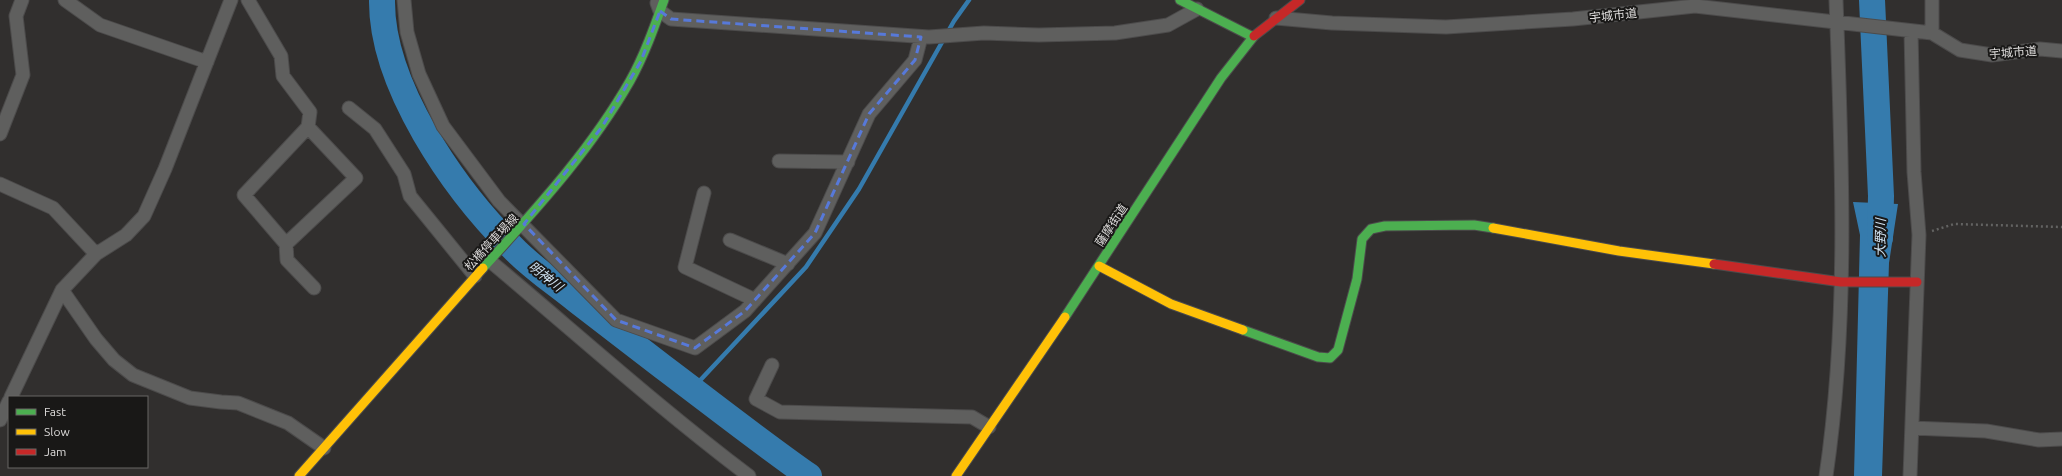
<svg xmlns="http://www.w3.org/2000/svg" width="2062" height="476" font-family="Ubuntu,'Noto Sans JP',sans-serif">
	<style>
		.water { fill: #357bad }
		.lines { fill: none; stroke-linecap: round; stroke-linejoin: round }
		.stream { stroke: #357bad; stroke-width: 4.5 }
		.river { stroke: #357bad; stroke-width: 26 }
		.street-casing { stroke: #4c4b4b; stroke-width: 15 }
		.fast-casing { stroke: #4c4b4b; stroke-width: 11 }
		.slow-casing { stroke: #4c4b4b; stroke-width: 11 }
		.jam-casing { stroke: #4c4b4b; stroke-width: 11 }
		.path { stroke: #636362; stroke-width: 2.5; stroke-dasharray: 2 3; stroke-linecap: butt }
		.street { stroke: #5f5f5e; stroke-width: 13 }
		.fast { stroke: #4caf50; stroke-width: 9 }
		.slow { stroke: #ffc107; stroke-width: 9 }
		.jam { stroke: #c62828; stroke-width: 9 }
		.marked { fill: none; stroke: #5779d9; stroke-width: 3; stroke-dasharray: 8 5; stroke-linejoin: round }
		.labels { text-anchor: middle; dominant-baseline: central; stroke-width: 4; stroke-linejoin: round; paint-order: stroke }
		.street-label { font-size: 12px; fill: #dedcdb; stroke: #191817 }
		.water-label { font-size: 13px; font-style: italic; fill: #d0e3f2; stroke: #191817 }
	</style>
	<rect width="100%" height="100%" fill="#312f2e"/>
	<path class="water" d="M1853 202 1898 204 1889 263 1882 476H1854L1860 235Z"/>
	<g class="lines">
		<path class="stream" d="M692 389 806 267 859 189 954 21 969 0"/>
		<path class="river" d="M382 0C381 85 454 189 512 247 531 267 555 283 576 300 605 322 634 345 663 367 711 403 759 441 809 476
			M1872 0 1881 196 1880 238"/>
		<defs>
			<path id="street" d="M65 0 100 25 207 62
				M248 0 281 56 283 76 310 112 308 127 244 195 286 244 356 178 308 127
				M404 0 407 32 419 74 443 126 499 201 616 320 695 348 745 311 815 233 869 114 915 60 921 37
				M657 3 660 11 671 19 929 37 984 33 1039 35 1115 33 1168 25 1197 9
				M1276 18 1332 23 1446 27 1573 19 1695 6 1932 33 1960 50 1992 55 2040 49 2062 51
				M1932 33V0
				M349 108 375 129 404 174 410 196 475 276
				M0 134 23 75 16 16 22 0
				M779 161 848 162
				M0 184 53 208 96 254
				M704 193 685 267 755 300
				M730 240 788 264
				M286 244 287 260 314 288
				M490 261C576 333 659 408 749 476
				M62 290 96 339 114 360 133 375 190 398 221 402 238 403 288 423 324 448
				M772 365 756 399 780 412 972 417 989 427
				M11 397 62 290 96 254 126 235 144 216 165 169 231 0
				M0 420 9 401
				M1912 428 1986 431 2039 440 2062 439
				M1826 476C1849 319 1842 158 1836 0
				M1910 476 1919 235 1914 172 1911 31"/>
			<path id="fast" d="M1180 0 1253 37
				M483 268C536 209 590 151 630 81 644 56 654 28 664 0
				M1065 317 1221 78 1254 36
				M1243 330 1318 357 1330 358 1338 350 1357 279 1362 239 1371 229 1385 226 1474 225 1493 228"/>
			<path id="slow" d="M1493 228 1619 251 1714 264
				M1099 266 1171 304 1243 330
				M299 476 483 268
				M956 476 1065 317"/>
			<path id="jam" d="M1254 36 1300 0
				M1714 264 1841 282H1917"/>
		</defs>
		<use href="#street" class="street-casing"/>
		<use href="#fast" class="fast-casing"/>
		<use href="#slow" class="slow-casing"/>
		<use href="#jam" class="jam-casing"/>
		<path class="path" d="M1932 231 1954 224 2062 227"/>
		<use href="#street" class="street"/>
		<use href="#fast" class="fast"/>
		<use href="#slow" class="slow"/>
		<use href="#jam" class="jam"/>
	</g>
	<path class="marked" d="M660 11 671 19 921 37 915 60 869 114 815 233 745 311 695 348 616 320 524 224 602 127 641 61Z"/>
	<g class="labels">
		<g class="street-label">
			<text transform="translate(1613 15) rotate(-6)">宇城市道</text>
			<text transform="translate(2013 52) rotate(-4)">宇城市道</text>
			<text transform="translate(1111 225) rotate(-57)">薩摩街道</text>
			<text transform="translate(491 242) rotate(-47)">松橋停車場線</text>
		</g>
		<g class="water-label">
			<text transform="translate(1880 238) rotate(-89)">大野川</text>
			<text transform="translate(546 276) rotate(38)">明神川</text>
		</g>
	</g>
	<rect x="8" y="396" width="140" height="72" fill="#191817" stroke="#686665"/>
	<rect x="16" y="409" width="20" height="6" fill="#4caf50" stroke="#686665"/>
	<text x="44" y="416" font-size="12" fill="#dedcdb">Fast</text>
	<rect x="16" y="429" width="20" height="6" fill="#ffc107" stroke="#686665"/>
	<text x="44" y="436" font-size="12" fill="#dedcdb">Slow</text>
	<rect x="16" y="449" width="20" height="6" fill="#c62828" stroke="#686665"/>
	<text x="44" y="456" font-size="12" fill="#dedcdb">Jam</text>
</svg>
